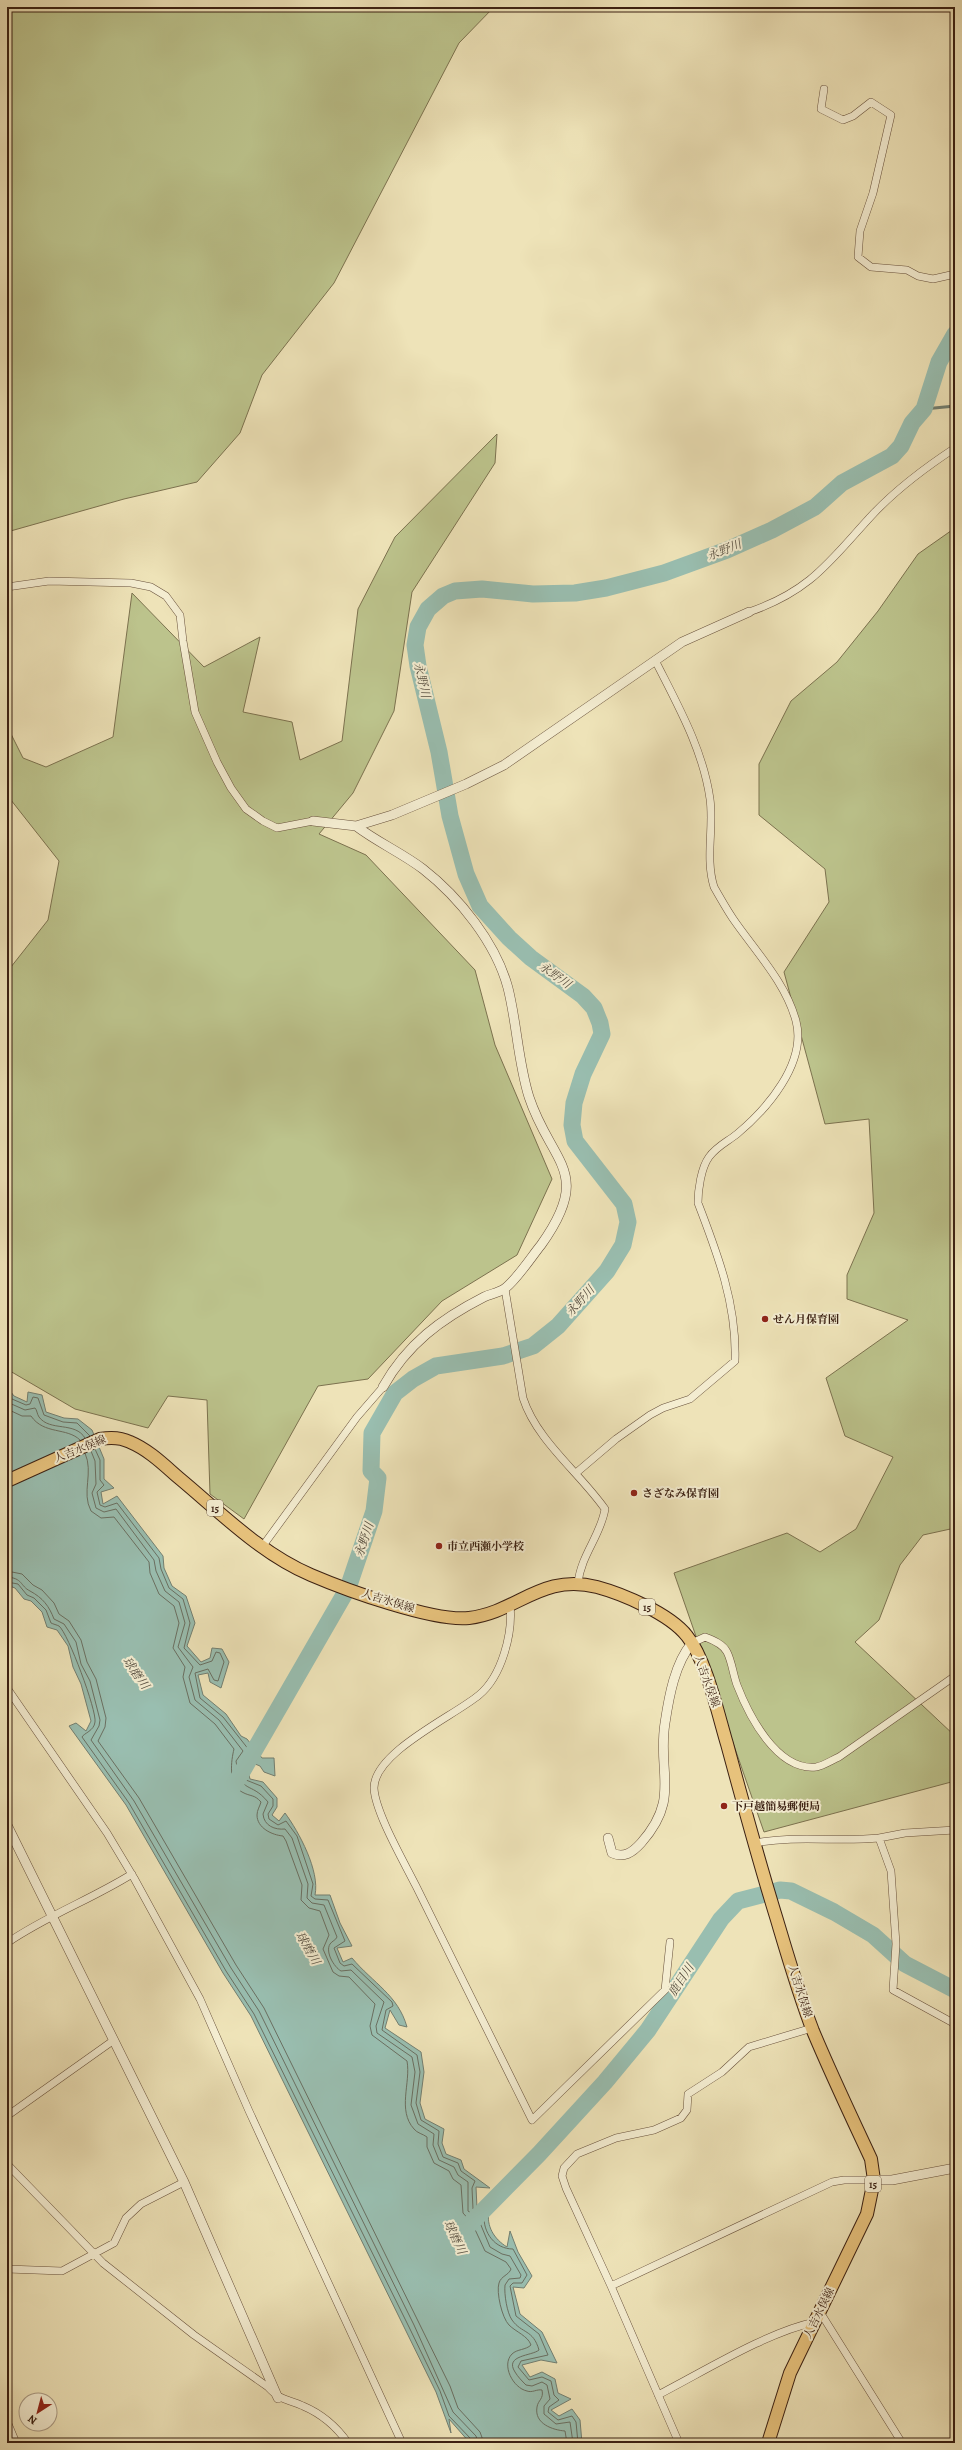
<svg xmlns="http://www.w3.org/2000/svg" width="962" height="2450" font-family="Alegreya,'Noto Serif JP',serif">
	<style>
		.green { fill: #bcc38c; stroke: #7c724f }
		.water { fill: #99beb0; stroke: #737f71 }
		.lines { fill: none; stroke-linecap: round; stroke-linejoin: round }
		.shore { stroke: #6a6f61; stroke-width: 1 }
		.stream { stroke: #737f71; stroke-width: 3 }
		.river { stroke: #99beb0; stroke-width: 17 }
		.minor-casing { stroke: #68513c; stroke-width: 8 }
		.tertiary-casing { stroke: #68513c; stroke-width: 10 }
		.primary-casing { stroke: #3b2012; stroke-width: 14 }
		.minor { stroke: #f4edd1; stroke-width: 7 }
		.tertiary { stroke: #f4edd1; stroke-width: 9 }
		.primary { stroke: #e7c27c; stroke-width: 12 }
		.poi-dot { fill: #8f2418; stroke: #f4edd1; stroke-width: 1.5 }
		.labels { text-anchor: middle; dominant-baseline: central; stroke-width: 4; stroke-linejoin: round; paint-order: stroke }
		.shield { fill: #f4edd1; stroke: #725e4b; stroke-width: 1 }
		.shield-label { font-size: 10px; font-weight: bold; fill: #3b2012 }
		.poi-label { font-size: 11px; font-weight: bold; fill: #3b2012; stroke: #f4edd1; text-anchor: start }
		.street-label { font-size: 11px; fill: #3b2012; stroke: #f4edd1 }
		.water-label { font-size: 12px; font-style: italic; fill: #574f41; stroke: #f4edd1 }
	</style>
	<rect width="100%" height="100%" fill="#eee3b8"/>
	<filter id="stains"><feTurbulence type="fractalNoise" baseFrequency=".005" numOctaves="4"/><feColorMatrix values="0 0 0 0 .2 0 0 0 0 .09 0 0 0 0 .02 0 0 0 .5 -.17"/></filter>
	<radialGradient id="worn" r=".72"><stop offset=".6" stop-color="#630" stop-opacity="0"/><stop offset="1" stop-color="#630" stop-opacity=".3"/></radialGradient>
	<path class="green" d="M7 7H494L459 43 334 283 262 375 240 433 197 482 124 499 7 532Z
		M497 434 495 463 412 592 394 711 353 793 319 834 366 855 475 970 495 1045 552 1179 517 1255 442 1301 368 1379 318 1386 244 1519 210 1494 207 1400 168 1396 148 1428 75 1409 10 1371 7 1364V972L48 920 59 861 7 795V726L23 758 46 767 113 737 132 593 204 667 260 637 243 712 292 722 300 760 342 741 358 609 395 537Z
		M955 528V1528L923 1535 900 1565 879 1620 855 1642 955 1736V1781L764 1832 674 1573 787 1533 820 1552 856 1529 893 1457 845 1436 826 1378 908 1320 847 1299V1275L874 1213 869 1119 825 1124 784 972 829 902 825 869 759 815V764L791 701 837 662 878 611 918 554Z"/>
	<path class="water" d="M7 1387 14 1396 27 1402 28 1392 42 1395 46 1412 64 1418 78 1419 92 1430 104 1459V1479L114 1488 101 1492 103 1504 117 1496 163 1556 164 1568 172 1586 186 1596 195 1623 187 1646 201 1662 210 1658 212 1648 222 1649 229 1662 221 1688 210 1682 208 1673 198 1675 203 1695 226 1714 241 1736 247 1739 262 1758H274L275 1776 264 1772 260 1766 245 1760 250 1779 263 1782 277 1798V1807L272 1815 279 1821 285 1813C299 1832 320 1871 315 1895H330L340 1923 352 1946 337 1948 343 1962 352 1958C373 1983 398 1995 407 2027L399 2025 390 2010 385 2028 421 2052 424 2072 420 2103 425 2119 444 2129 442 2143 446 2154 461 2160 464 2169 490 2188 476 2187 477 2208 489 2211C486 2226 494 2239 507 2247L510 2231 518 2252 532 2276 524 2288 513 2287 520 2314 542 2332 557 2363 541 2360 522 2365 530 2377 542 2372 555 2379 558 2393 571 2399 551 2410 559 2416 572 2409 580 2420 582 2443H470L449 2419 451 2433 436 2392 251 2016 223 1973 126 1805 69 1726 76 1723 86 1731 91 1721 81 1684 73 1667 68 1646 57 1630 47 1627 42 1612 31 1601 24 1599 15 1588 7 1585Z"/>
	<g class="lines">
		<path class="shore" d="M7 1393 12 1399 26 1405 30 1404 33 1397 38 1398 44 1415 63 1422 77 1423 90 1436
			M7 1402 25 1410 35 1408C37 1410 37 1414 39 1417 50 1432 75 1421 85 1438
			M7 1409 22 1416H31C44 1435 67 1427 80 1440
			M95 1449 100 1460V1480L104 1485 97 1492 100 1505 105 1507 117 1503 159 1558 161 1569 169 1588 183 1599 190 1623 184 1648 200 1665 212 1661 216 1652 220 1653 224 1662 218 1681 214 1680 208 1669 195 1673 200 1698 223 1717 253 1755 252 1757 246 1756 242 1760 246 1780 261 1786 273 1799V1806L268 1814 269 1819 278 1825 286 1821 297 1836 313 1884 311 1896 315 1899 328 1900 345 1941 334 1948 340 1963 344 1966 352 1964 392 2002 393 2006 386 2010 382 2030 417 2055 420 2072 416 2103 421 2120 439 2131 438 2144 443 2157 458 2163 461 2171 475 2181 472 2188 473 2209 484 2215C483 2233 495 2249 513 2249L527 2275 522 2283H513L510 2286 516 2316 539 2334 548 2355 521 2361 518 2367 529 2380 542 2377 551 2381 554 2395 559 2400 549 2407 548 2412 558 2420 572 2416 576 2422 578 2443
			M91 1451 95 1461 96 1484 92 1493 96 1508 104 1512 116 1509 154 1560 156 1571 165 1591 179 1602 185 1623 178 1647 193 1667 189 1677 195 1700 219 1720 243 1751 236 1761C241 1796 250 1780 268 1802L263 1814C264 1826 275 1830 285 1829L292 1838 308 1884 307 1898 312 1903 324 1905 337 1937C336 1940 332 1941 330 1944 325 1952 334 1967 341 1971L351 1970 384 2002 376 2026 377 2033 412 2057 415 2072 411 2105 418 2124 434 2134 433 2145 439 2160 454 2167 458 2175 468 2182V2211L478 2218 490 2247 502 2254 510 2256 521 2275 520 2278 509 2279 505 2285C504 2294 507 2313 512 2320 522 2334 533 2329 539 2350 532 2356 504 2355 515 2372 518 2377 522 2381 526 2385L532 2386 542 2382 547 2385 550 2399 544 2406V2414L556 2424 570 2422 573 2443
			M85 1453C94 1473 81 1492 91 1511L101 1518 114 1517 149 1562 150 1573 159 1594 174 1606 179 1623 173 1648 185 1667 183 1677 190 1703 215 1724 234 1749C231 1761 228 1784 242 1792 251 1797 254 1794 261 1802 260 1806 257 1810 257 1815 257 1828 272 1835 283 1836L286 1841 302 1885 301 1900 309 1908 320 1911 329 1935 323 1949 333 1972 339 1976 349 1977 375 2004 370 2026 372 2035 407 2061C411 2083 397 2110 414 2129 417 2133 423 2134 427 2137V2147L434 2163 449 2171 453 2179 461 2185 463 2213 472 2223 485 2251 506 2262 511 2269C509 2275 501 2276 499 2283 496 2292 502 2318 509 2325 516 2332 528 2336 531 2345 526 2350 517 2349 512 2354 501 2365 513 2388 527 2391 532 2393 537 2389 542 2390 544 2399 538 2400 537 2407 534 2424 553 2430 565 2431L567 2443
			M7 1571 22 1574 33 1585 42 1590 54 1603 59 1614 69 1621 81 1640 87 1662 96 1679 106 1718 105 1727 98 1741 139 1798 236 1965 264 2008 450 2386 458 2408 480 2432 484 2443
			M7 1577C23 1578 20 1586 30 1591 43 1598 49 1606 54 1619L64 1624 76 1642 81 1664 90 1681 100 1720 99 1726 91 1740 134 1801 231 1968 259 2011 414 2325 453 2412 476 2436 478 2443
			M7 1582 18 1584 27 1595 34 1598 46 1610 51 1623C53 1624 57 1625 59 1626 68 1633 97 1711 95 1722 94 1731 84 1733 82 1737L129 1803 226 1971 254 2014 409 2327 440 2391 449 2416 471 2439 473 2443"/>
		<path class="stream" d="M924 409 955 406"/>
		<path class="river" d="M235 1784 348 1588 374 1511 378 1478 371 1471 372 1433 395 1393 413 1379 436 1366 503 1356 533 1346 558 1326 607 1271 623 1245 628 1222 624 1204 575 1141 572 1125 574 1103 583 1074 602 1034 600 1023 594 1008 583 996 531 958 509 938 480 906 466 874 450 816 439 752 418 666 415 645 418 627 428 609 443 596 455 591 482 589 533 594 575 593 606 588 664 573 727 550 772 530 815 507 842 483 892 456 901 446 912 423 924 409 939 362 955 334
			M468 2226 539 2154 605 2082 648 2030 721 1919 738 1901 780 1890 791 1891 834 1912 873 1935 905 1964 955 1990"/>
		<defs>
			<path id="minor" d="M824 89 821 109 843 120 853 116 871 102 891 115 873 193 860 231 858 257 871 267 907 270 918 276 933 279 955 274
				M7 587 49 581 131 583 151 587 166 596 180 615 183 641 195 712 217 762 231 788 246 809 263 821 277 828 313 821
				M749 612C813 590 831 559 874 513 898 488 926 467 955 448
				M505 1289 523 1398C537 1441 579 1472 605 1509 601 1535 581 1555 578 1583
				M576 1473 616 1439 650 1415 663 1408 690 1399 735 1361C737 1305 718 1255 698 1203 698 1190 701 1168 709 1157 717 1146 727 1142 737 1134 767 1109 807 1063 796 1021 786 984 758 954 736 923 728 912 721 899 714 887 705 858 714 828 710 799 703 749 677 704 655 660
				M262 1547 357 1417 383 1387
				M510 1605C513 1633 502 1676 479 1695 454 1716 374 1752 374 1788 375 1812 404 1862 416 1886 454 1964 493 2042 532 2120L665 1990 670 1942
				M692 1643 705 1637C713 1640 723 1644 727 1652 732 1662 733 1674 737 1685 749 1716 777 1771 816 1767 823 1766 832 1760 839 1757L955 1676
				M7 1688 107 1833 134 1878 200 1999 249 2111 402 2443
				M879 1838 905 1833 955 1830
				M755 1843C796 1835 838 1842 879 1838L891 1871 896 1944 893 1990 955 2024
				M7 1943C46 1916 92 1899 132 1874
				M7 2116 114 2040
				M7 2164 103 2263 194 2335 268 2387C282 2402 286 2398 303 2406 322 2414 336 2426 348 2443
				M7 2269 62 2271 114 2243 126 2218 141 2204 184 2182
				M611 2286 832 2182 844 2180H874
				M820 2312 902 2443
				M658 2395C703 2372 767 2332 815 2322
				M679 2443 611 2286 566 2188 562 2176 564 2168 577 2154 616 2138 654 2130 681 2118 687 2110 688 2094 722 2072 749 2047 812 2028"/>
			<path id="tertiary" d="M313 821 356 826 392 815 466 784 504 765 682 642 749 612
				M356 826C377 842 402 853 423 869 459 897 496 943 508 988 517 1024 518 1062 529 1097 551 1164 594 1171 541 1245 532 1256 515 1282 504 1289 498 1293 490 1294 484 1297 441 1319 407 1344 383 1387
				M7 1825 184 2182 278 2398
				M608 1838 612 1853C624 1858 632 1853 641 1843 681 1798 657 1773 665 1723 669 1696 675 1663 692 1643
				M874 2180H892L955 2168
				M7 2424 15 2443"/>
			<path id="primary" d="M7 1481 100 1439C111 1437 120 1437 130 1442 149 1450 164 1465 179 1478 220 1512 261 1554 311 1575 346 1590 434 1622 469 1618 518 1612 541 1573 597 1587 623 1594 670 1614 687 1636 706 1659 718 1714 727 1744 743 1803 759 1862 777 1920 788 1957 799 1995 813 2031 831 2074 851 2116 871 2159L874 2180 867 2214 790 2373 768 2443"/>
		</defs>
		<use href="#minor" class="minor-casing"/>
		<use href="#tertiary" class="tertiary-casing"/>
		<use href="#primary" class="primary-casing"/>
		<use href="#minor" class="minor"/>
		<use href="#tertiary" class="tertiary"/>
		<use href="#primary" class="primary"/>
	</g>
	<g class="poi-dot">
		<circle cx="765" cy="1319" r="4"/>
		<circle cx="634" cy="1493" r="4"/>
		<circle cx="439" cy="1546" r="4"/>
		<circle cx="724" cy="1806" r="4"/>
	</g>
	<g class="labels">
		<g class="shield">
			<rect x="207" y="1500" width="16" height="16" rx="3"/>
			<rect x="639" y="1599" width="16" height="16" rx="3"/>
			<rect x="865" y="2176" width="16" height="16" rx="3"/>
		</g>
		<g class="shield-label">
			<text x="215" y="1508">15</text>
			<text x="647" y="1607">15</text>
			<text x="873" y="2184">15</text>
		</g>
		<g class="poi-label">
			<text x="773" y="1319">せん月保育園</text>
			<text x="642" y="1493">さざなみ保育園</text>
			<text x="447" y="1546">市立西瀬小学校</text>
			<text x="732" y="1806">下戸越簡易郵便局</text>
		</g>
		<g class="street-label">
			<text transform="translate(80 1449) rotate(-22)">人吉水俣線</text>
			<text transform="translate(388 1601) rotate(17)">人吉水俣線</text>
			<text transform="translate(707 1681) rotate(70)">人吉水俣線</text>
			<text transform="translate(800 1991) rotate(72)">人吉水俣線</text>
			<text transform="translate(819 2313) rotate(-64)">人吉水俣線</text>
		</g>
		<g class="water-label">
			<text transform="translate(724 550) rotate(-22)">永野川</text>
			<text transform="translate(422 680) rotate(77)">永野川</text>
			<text transform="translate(555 975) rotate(36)">永野川</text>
			<text transform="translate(580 1301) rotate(-48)">永野川</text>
			<text transform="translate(364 1540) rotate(-72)">永野川</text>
			<text transform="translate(136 1673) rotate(55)">球磨川</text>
			<text transform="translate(308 1948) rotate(60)">球磨川</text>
			<text transform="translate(681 1980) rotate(-57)">鹿目川</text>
			<text transform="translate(455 2237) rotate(65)">球磨川</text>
		</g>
	</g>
	<rect width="962" height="2450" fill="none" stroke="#eee3b8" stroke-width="24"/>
	<rect x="8" y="8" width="946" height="2434" fill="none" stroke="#3b2012" stroke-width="2"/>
	<rect x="12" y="12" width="938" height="2426" fill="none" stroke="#3b2012"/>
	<g transform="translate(38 2412) rotate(216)"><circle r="19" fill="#f4edd1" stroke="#aa9b85"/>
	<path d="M0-3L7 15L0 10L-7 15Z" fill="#8f2418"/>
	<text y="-6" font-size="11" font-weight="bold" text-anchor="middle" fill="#3b2012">N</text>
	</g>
	<rect width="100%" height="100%" filter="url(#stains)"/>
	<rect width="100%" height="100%" fill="url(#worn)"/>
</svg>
